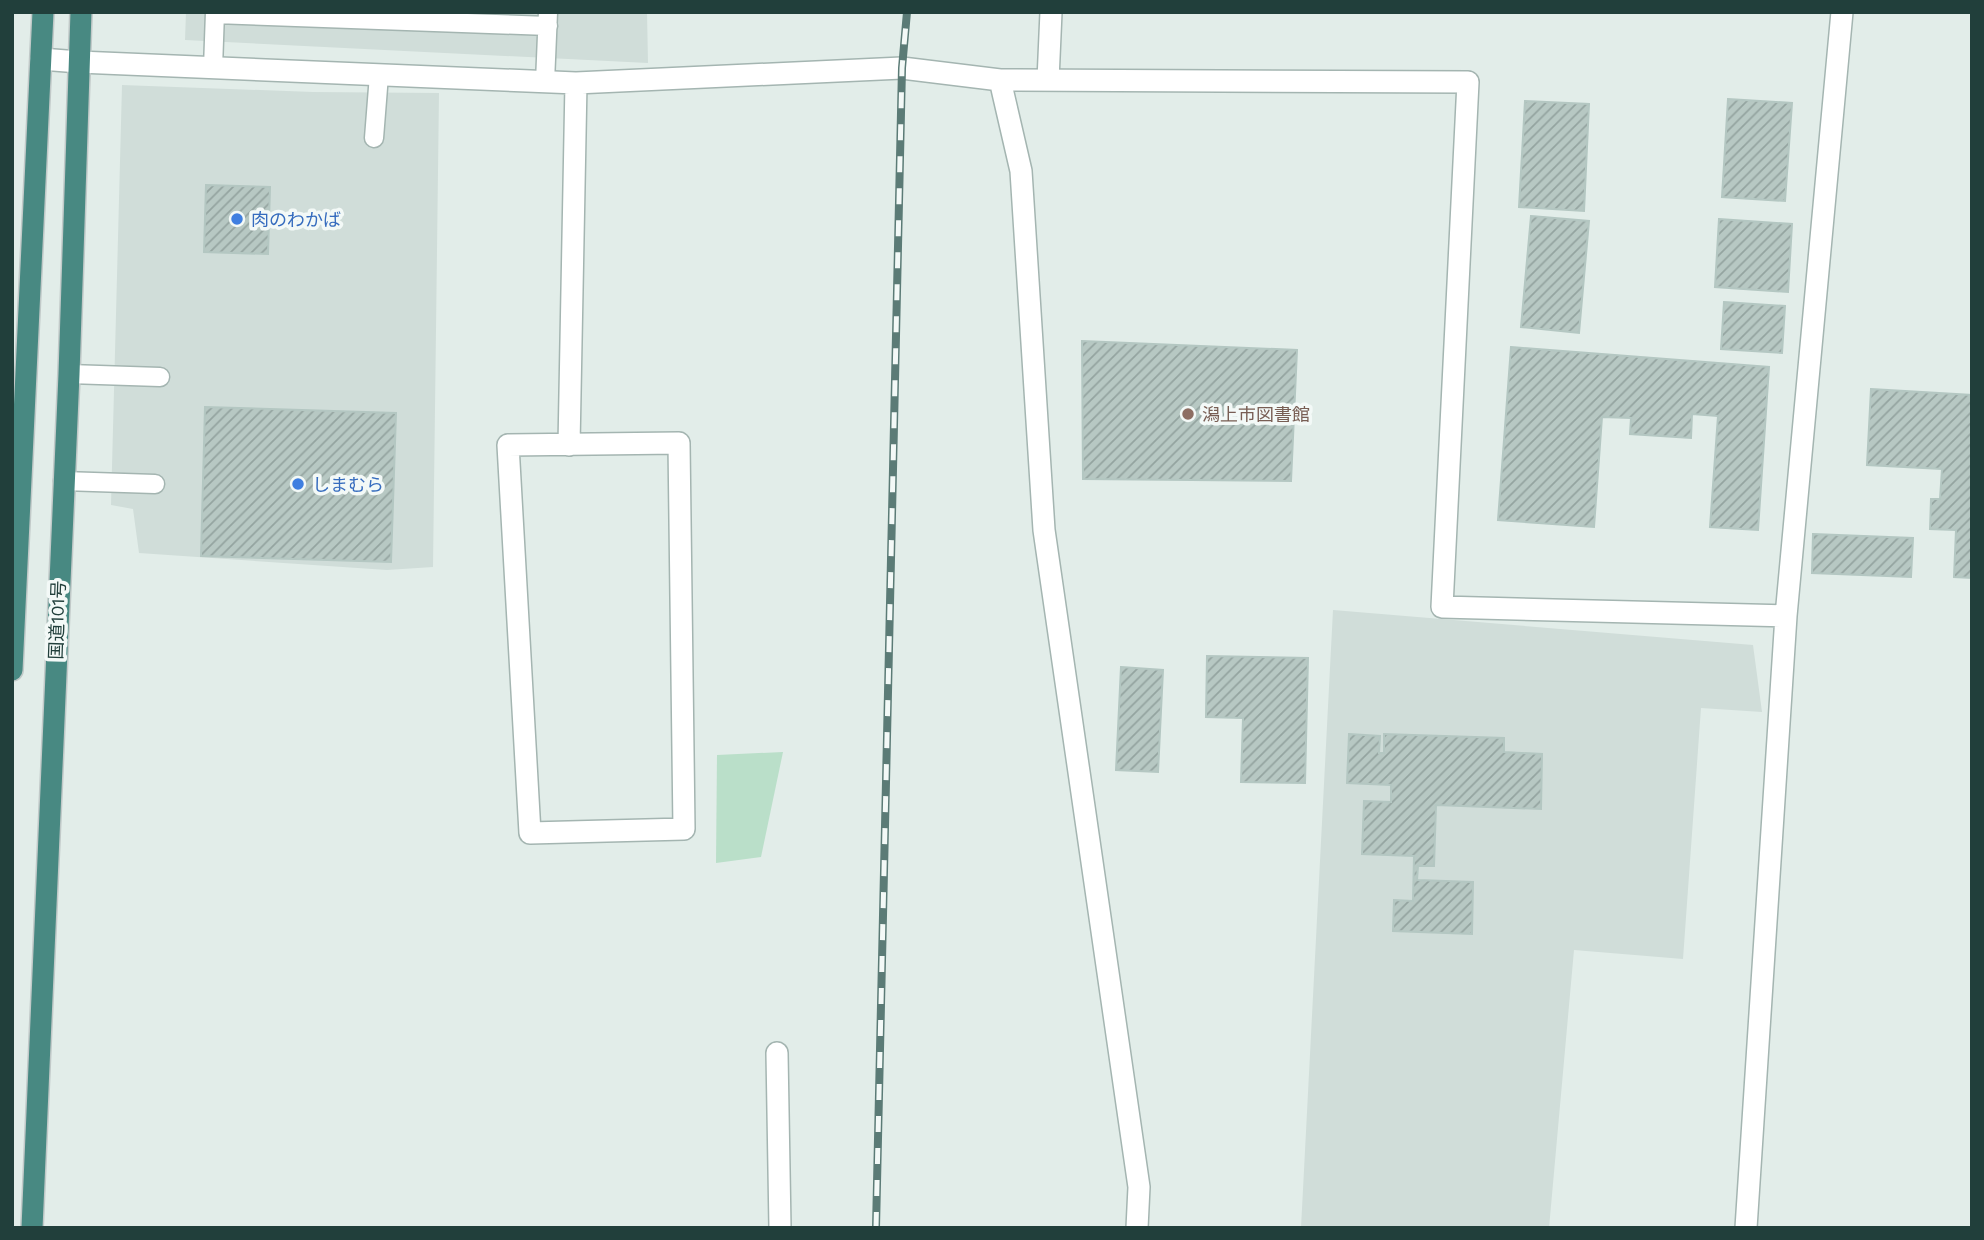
<svg xmlns="http://www.w3.org/2000/svg" width="1984" height="1240" font-family="'Work Sans','Noto Sans JP',sans-serif">
	<style>
		.built { fill: #d0ddd9 }
		.green { fill: #badfc9 }
		.building { fill: url(#building-hatch); stroke: #b4c7c2; stroke-width: 2 }
		.lines { fill: none; stroke-linecap: round; stroke-linejoin: round }
		.service-casing { stroke: #a4b5b1; stroke-width: 21 }
		.minor-casing { stroke: #a4b5b1; stroke-width: 24 }
		.trunk-casing { stroke: #c1c9c8; stroke-width: 24 }
		.service { stroke: #fff; stroke-width: 18 }
		.minor { stroke: #fff; stroke-width: 21 }
		.trunk { stroke: #488982; stroke-width: 21 }
		.rail-casing { stroke: #5b7b76; stroke-width: 8 }
		.rail { stroke: #f3f9f7; stroke-width: 5; stroke-dasharray: 16; stroke-linecap: butt }
		.shop-dot { fill: #3f7fe0; stroke: #f3f9f7; stroke-width: 2.5 }
		.education-dot { fill: #8d6e63; stroke: #f3f9f7; stroke-width: 2.5 }
		.labels { text-anchor: middle; dominant-baseline: central; stroke-width: 7; stroke-linejoin: round; paint-order: stroke }
		.shop-label { font-size: 18px; fill: #366cbe; stroke: #f3f9f7; text-anchor: start }
		.education-label { font-size: 18px; fill: #785e54; stroke: #f3f9f7; text-anchor: start }
		.street-label { font-size: 18px; fill: #213f3b; stroke: #f3f9f7 }
	</style>
	<defs>
		<pattern id="building-hatch" width="6" height="6" patternUnits="userSpaceOnUse" patternTransform="scale(1.75)"><rect width="6" height="6" fill="#b7c8c3"/><path d="M-1 1l2-2M0 6l6-6M5 7l2-2" fill="none" stroke="#94a4a0"/></pattern>
	</defs>
	<rect width="100%" height="100%" fill="#e2ede9"/>
	<path class="built" d="M186 12H647L648 63 185 40Z
		M122 85 313 92 439 93 433 567 387 570 139 553 133 509 111 505Z
		M1333 610 1753 645 1762 712 1701 708 1683 959 1574 950 1549 1228H1301Z"/>
	<path class="green" d="M783 752 761 857 716 863 717 755Z"/>
	<path class="building" d="M1728 99 1792 103 1785 201 1722 197Z
		M1525 101 1589 104 1584 211 1519 207Z
		M206 185 270 187 268 254 204 252Z
		M1531 216 1589 221 1579 333 1521 327Z
		M1719 219 1792 224 1788 292 1715 287Z
		M1724 302 1785 306 1782 353 1721 349Z
		M1082 341 1297 350 1291 481 1083 479Z
		M1511 347 1769 367 1758 530 1710 527 1718 416 1692 414 1691 438 1630 434 1631 418 1602 417 1594 527 1498 520Z
		M1871 389 1972 395V578L1954 577 1956 530 1930 529 1931 499H1940L1942 469 1867 465Z
		M205 407 396 413 391 562 201 556Z
		M1813 534 1913 538 1911 577 1812 573Z
		M1207 656 1308 658 1305 783 1241 782 1243 718 1206 717Z
		M1121 667 1163 670 1158 772 1116 770Z
		M1349 734 1380 736 1379 753H1384V734L1504 738V752L1542 754 1541 809 1436 805 1434 866H1418L1417 880 1473 882 1472 934 1393 931 1394 900 1413 901 1414 856 1362 854 1364 801 1391 802V785L1347 783Z"/>
	<g class="lines">
		<defs>
			<path id="service" d="M215 14 548 26
				M213 68 215 12
				M545 82 548 12
				M374 138 379 75
				M69 374 160 377
				M63 481 155 484"/>
			<path id="minor" d="M41 59 79 62 576 83 902 68 1000 80 1021 171 1044 530 1139 1187 1137 1228
				M1000 80 1468 82 1442 607 1786 616
				M1048 80 1051 12
				M679 443 684 829 530 833 508 445Z
				M569 445 576 83
				M777 1053 780 1228
				M1746 1228 1786 616 1842 12"/>
			<path id="trunk" d="M12 670 43 12
				M32 1228 69 374 81 12"/>
		</defs>
		<use href="#service" class="service-casing"/>
		<use href="#minor" class="minor-casing"/>
		<use href="#trunk" class="trunk-casing"/>
		<use href="#service" class="service"/>
		<use href="#minor" class="minor"/>
		<use href="#trunk" class="trunk"/>
		<defs>
			<path id="rail" d="M876 1228 902 68 907 12"/>
		</defs>
		<use href="#rail" class="rail-casing"/>
		<use href="#rail" class="rail"/>
	</g>
	<g class="shop-dot">
		<circle cx="237" cy="219" r="7"/>
		<circle cx="298" cy="484" r="7"/>
	</g>
	<circle class="education-dot" cx="1188" cy="414" r="7"/>
	<g class="labels">
		<g class="shop-label">
			<text x="251" y="219">肉のわかば</text>
			<text x="312" y="484">しまむら</text>
		</g>
		<g class="education-label">
			<text x="1202" y="414">潟上市図書館</text>
		</g>
		<g class="street-label">
			<text transform="translate(57 620) rotate(-88)">国道101号</text>
		</g>
	</g>
	<rect width="1984" height="1240" fill="none" stroke="#213f3b" stroke-width="28"/>
</svg>
